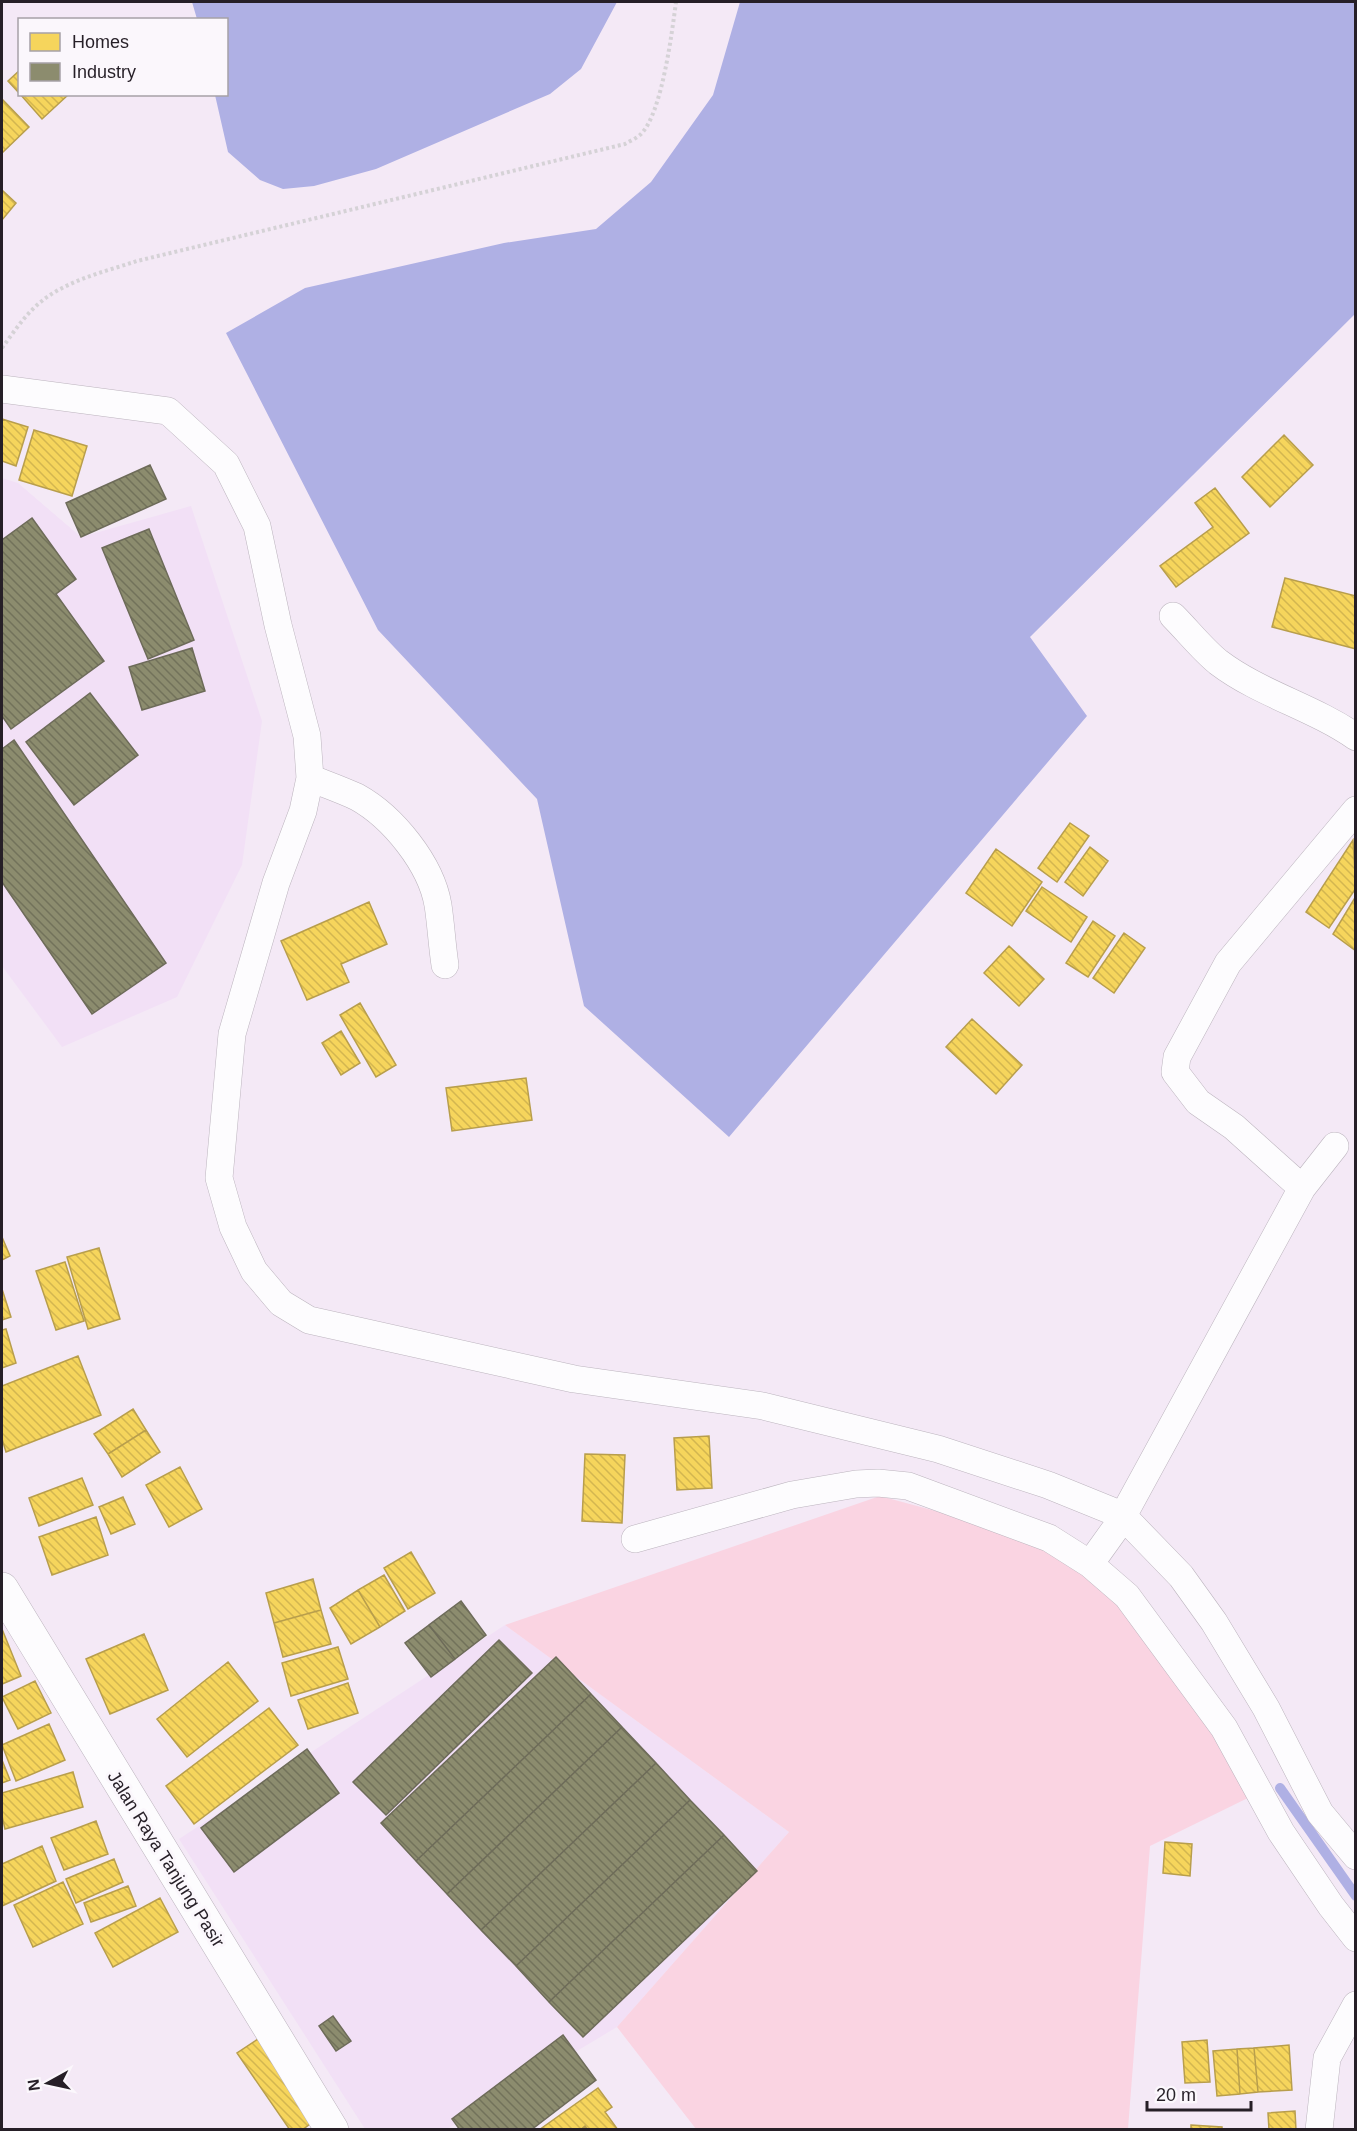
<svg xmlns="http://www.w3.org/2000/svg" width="1357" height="2131" font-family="Arial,sans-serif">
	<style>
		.built { fill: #f2e0f6 }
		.grass { fill: #fad4e2 }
		.water { fill: #afb0e4 }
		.homes { fill: url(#homes-back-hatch); stroke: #b89e4c; stroke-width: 1.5 }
		.industry { fill: url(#industry-back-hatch); stroke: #6d6b59; stroke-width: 1.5 }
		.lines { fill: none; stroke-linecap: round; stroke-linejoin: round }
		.stream { stroke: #afb0e4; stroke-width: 10 }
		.street-casing { stroke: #bcb4be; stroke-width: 28 }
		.secondary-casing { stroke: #bcb4be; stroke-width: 34 }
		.path { stroke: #d5d2d6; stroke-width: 4; stroke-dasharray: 3 3; stroke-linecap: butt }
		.street { stroke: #fdfcfe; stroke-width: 27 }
		.secondary { stroke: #fdfcfe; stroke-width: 33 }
		.labels { text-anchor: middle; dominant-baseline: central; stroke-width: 6; stroke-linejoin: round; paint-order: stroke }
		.street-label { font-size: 18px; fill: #261f27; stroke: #fbf7fc }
	</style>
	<defs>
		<pattern id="homes-back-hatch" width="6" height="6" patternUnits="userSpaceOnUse" patternTransform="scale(1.5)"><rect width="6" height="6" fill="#f6d55c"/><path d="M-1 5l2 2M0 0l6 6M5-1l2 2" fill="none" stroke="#d3b650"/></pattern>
		<pattern id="industry-back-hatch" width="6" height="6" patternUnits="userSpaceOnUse" patternTransform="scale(1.5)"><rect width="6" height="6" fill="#8c8c6e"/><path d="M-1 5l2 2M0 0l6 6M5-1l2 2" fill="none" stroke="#72725a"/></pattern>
	</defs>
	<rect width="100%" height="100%" fill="#f4e9f6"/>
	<path class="built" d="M2 478 18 483 81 537 191 506 262 721 242 865 177 997 62 1047 2 966Z
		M505 1625 789 1832 617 2027 445 2130 365 2129 179 1839Z"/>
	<path class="grass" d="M880 1496 1099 1555 1254 1795 1150 1846 1128 2129H696L617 2027 789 1832 505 1625Z"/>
	<path class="water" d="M192 2H617L581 69 550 94 376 169 314 186 283 189 260 180 228 152 215 95 226 94V20L197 19Z
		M740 2H1355L1356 313 1030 637 1087 716 729 1137 584 1006 537 799 378 630 226 333 305 288 504 243 596 229 651 182 713 95Z"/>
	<path class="homes" d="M20 70V94L8 81Z
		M20 94H69L42 119Z
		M2 99 29 127 2 153Z
		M2 190 16 203 2 220Z
		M2 419 28 427 16 466 2 461Z
		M34 430 87 446 72 496 19 480Z
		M1284 435 1313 465 1270 507 1242 477Z
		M1215 488 1249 533 1176 587 1160 566 1213 527 1195 503Z
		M1285 578 1356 596V649L1272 627Z
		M1070 823 1089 836 1057 882 1038 868Z
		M1353 840 1356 888 1329 928 1306 912Z
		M1090 847 1108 861 1083 896 1065 882Z
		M996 849 1042 882 1012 926 966 893Z
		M1042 887 1087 917 1071 942 1026 911Z
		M1356 896V951L1333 934Z
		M369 902 387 944 341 964 349 982 307 1000 281 941Z
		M1093 921 1115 936 1088 977 1066 963Z
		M1124 933 1145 948 1114 993 1093 978Z
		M1009 946 1044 979 1019 1006 984 973Z
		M360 1003 396 1065 376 1077 340 1015Z
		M972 1019 1022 1065 996 1094 946 1047Z
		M341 1031 360 1063 341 1075 322 1043Z
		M526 1078 532 1120 452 1131 446 1088Z
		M2 1237 10 1256 2 1260Z
		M99 1248 120 1319 88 1329 67 1257Z
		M65 1262 84 1321 56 1330 36 1271Z
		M2 1289 11 1317 2 1320Z
		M6 1329 16 1363 2 1368V1330Z
		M78 1356 101 1415 6 1452 2 1439V1386Z
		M133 1409 146 1430 108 1454 94 1434Z
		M146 1430 160 1452 122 1477 108 1454Z
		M709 1436 712 1488 677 1490 674 1438Z
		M585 1454 625 1455 622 1523 582 1521Z
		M180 1467 202 1509 169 1527 146 1485Z
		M82 1478 93 1505 39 1526 29 1498Z
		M123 1497 135 1524 111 1534 99 1507Z
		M96 1517 108 1555 52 1575 39 1537Z
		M411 1552 435 1593 408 1609 384 1568Z
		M384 1575 405 1611 380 1627 358 1590Z
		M313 1579 321 1610 274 1623 266 1593Z
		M358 1590 380 1627 351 1644 330 1608Z
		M321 1610 331 1644 283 1657 274 1623Z
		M2 1629 21 1676 2 1684Z
		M144 1634 168 1690 110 1714 86 1659Z
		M338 1647 348 1679 291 1696 282 1663Z
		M228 1662 258 1701 187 1757 157 1719Z
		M35 1681 51 1713 18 1729 2 1697Z
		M348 1683 358 1713 308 1729 298 1700Z
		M269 1708 298 1745 194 1824 166 1786Z
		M49 1724 65 1760 16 1781 2 1745Z
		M2 1760 10 1780 2 1783Z
		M73 1772 83 1807 5 1829 2 1816V1793Z
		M96 1821 108 1854 64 1870 51 1838Z
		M1165 1842 1192 1844 1190 1876 1163 1873Z
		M42 1846 56 1881 2 1906V1864Z
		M114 1859 123 1882 76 1903 66 1879Z
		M63 1882 83 1924 33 1947 14 1905Z
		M128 1886 136 1906 91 1922 84 1903Z
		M160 1898 178 1932 113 1967 95 1933Z
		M258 2039 314 2121 302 2130H290L237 2053Z
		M1207 2040 1210 2082 1185 2083 1182 2042Z
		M1289 2045 1292 2090 1258 2092 1254 2048Z
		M1254 2048 1258 2092 1240 2094 1237 2049Z
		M1237 2049 1240 2094 1217 2096 1213 2051Z
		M598 2088 612 2107 605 2112 618 2130H588L585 2126 580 2130H539Z
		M1295 2111 1296 2130H1269L1268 2113Z
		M1191 2125 1222 2127V2130H1191Z"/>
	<path class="industry" d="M150 465 166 499 81 537 66 503Z
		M32 518 76 579 56 594 104 661 11 729 2 716V540Z
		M149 529 194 640 148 659 102 548Z
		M192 648 205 691 142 710 129 667Z
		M90 693 138 755 74 805 26 742Z
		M14 740 166 963 92 1014 2 882V749Z
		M461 1601 486 1635 455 1659 429 1625Z
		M429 1625 455 1659 431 1677 405 1643Z
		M499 1640 532 1673 386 1815 353 1782Z
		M556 1657 591 1694 416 1861 381 1823Z
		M591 1694 622 1727 447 1894 416 1861Z
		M622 1727 656 1763 481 1930 447 1894Z
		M307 1749 339 1793 234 1872 201 1828Z
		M656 1763 690 1800 516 1966 481 1930Z
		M690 1800 724 1835 549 2002 516 1966Z
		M724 1835 757 1871 583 2037 549 2002Z
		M333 2016 351 2041 336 2051 319 2026Z
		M563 2035 596 2080 531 2130H460L452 2119Z"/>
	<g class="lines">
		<path class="stream" d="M1280 1788 1356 1896"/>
		<defs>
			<path id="street" d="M2 389 168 411 226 464 257 526 278 625 307 736 310 778 303 811 276 883 232 1034 219 1178 233 1227 254 1271 281 1303 309 1320 574 1379 763 1406 938 1449 1048 1485 1122 1515 1181 1576 1214 1622 1266 1708 1320 1813 1356 1856
				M1173 616C1188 631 1202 649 1218 662 1260 694 1313 707 1356 737
				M310 778C325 784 342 790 357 797 393 817 431 864 438 905 441 925 442 945 445 965
				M1302 1188 1234 1127 1198 1102 1175 1072 1177 1057 1228 963 1356 810
				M635 1539 792 1495 856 1484 878 1483 908 1486 1049 1538 1090 1564 1127 1596 1224 1728 1281 1832 1331 1906 1356 1938
				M1090 1564 1118 1525 1302 1188 1335 1146
				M1319 2130 1327 2058 1356 2005"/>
			<path id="secondary" d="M2 1589 332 2130"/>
		</defs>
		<use href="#street" class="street-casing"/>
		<use href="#secondary" class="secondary-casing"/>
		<path class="path" d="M2 348C11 336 20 322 31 311 58 282 101 273 137 261L625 144C630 141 637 138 641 134 662 113 672 32 676 2"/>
		<use href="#street" class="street"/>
		<use href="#secondary" class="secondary"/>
	</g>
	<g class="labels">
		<g class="street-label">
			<text transform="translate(166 1859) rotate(58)">Jalan Raya Tanjung Pasir</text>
		</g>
	</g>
	<rect width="1357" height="2131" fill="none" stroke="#261f27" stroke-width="6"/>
	<rect x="18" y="18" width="210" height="78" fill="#fbf7fc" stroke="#a6a1a7" stroke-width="1.5"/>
	<rect x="30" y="33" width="30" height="18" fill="#f6d55c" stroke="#a6a1a7" stroke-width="1.5"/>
	<text x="72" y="48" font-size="18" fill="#261f27">Homes</text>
	<rect x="30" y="63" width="30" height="18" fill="#8c8c6e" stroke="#a6a1a7" stroke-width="1.5"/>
	<text x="72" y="78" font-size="18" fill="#261f27">Industry</text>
	<g transform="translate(48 2083) rotate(262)" stroke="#fbf7fc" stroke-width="4.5" paint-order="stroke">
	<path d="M0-4.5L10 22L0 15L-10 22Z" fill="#261f27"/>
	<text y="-9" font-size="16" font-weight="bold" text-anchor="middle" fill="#261f27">N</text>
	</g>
	<path d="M1147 2101v9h104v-9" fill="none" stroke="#261f27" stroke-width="3"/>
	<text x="1156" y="2101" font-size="18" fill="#261f27" stroke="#fbf7fc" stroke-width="4.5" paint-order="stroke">20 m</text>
</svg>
